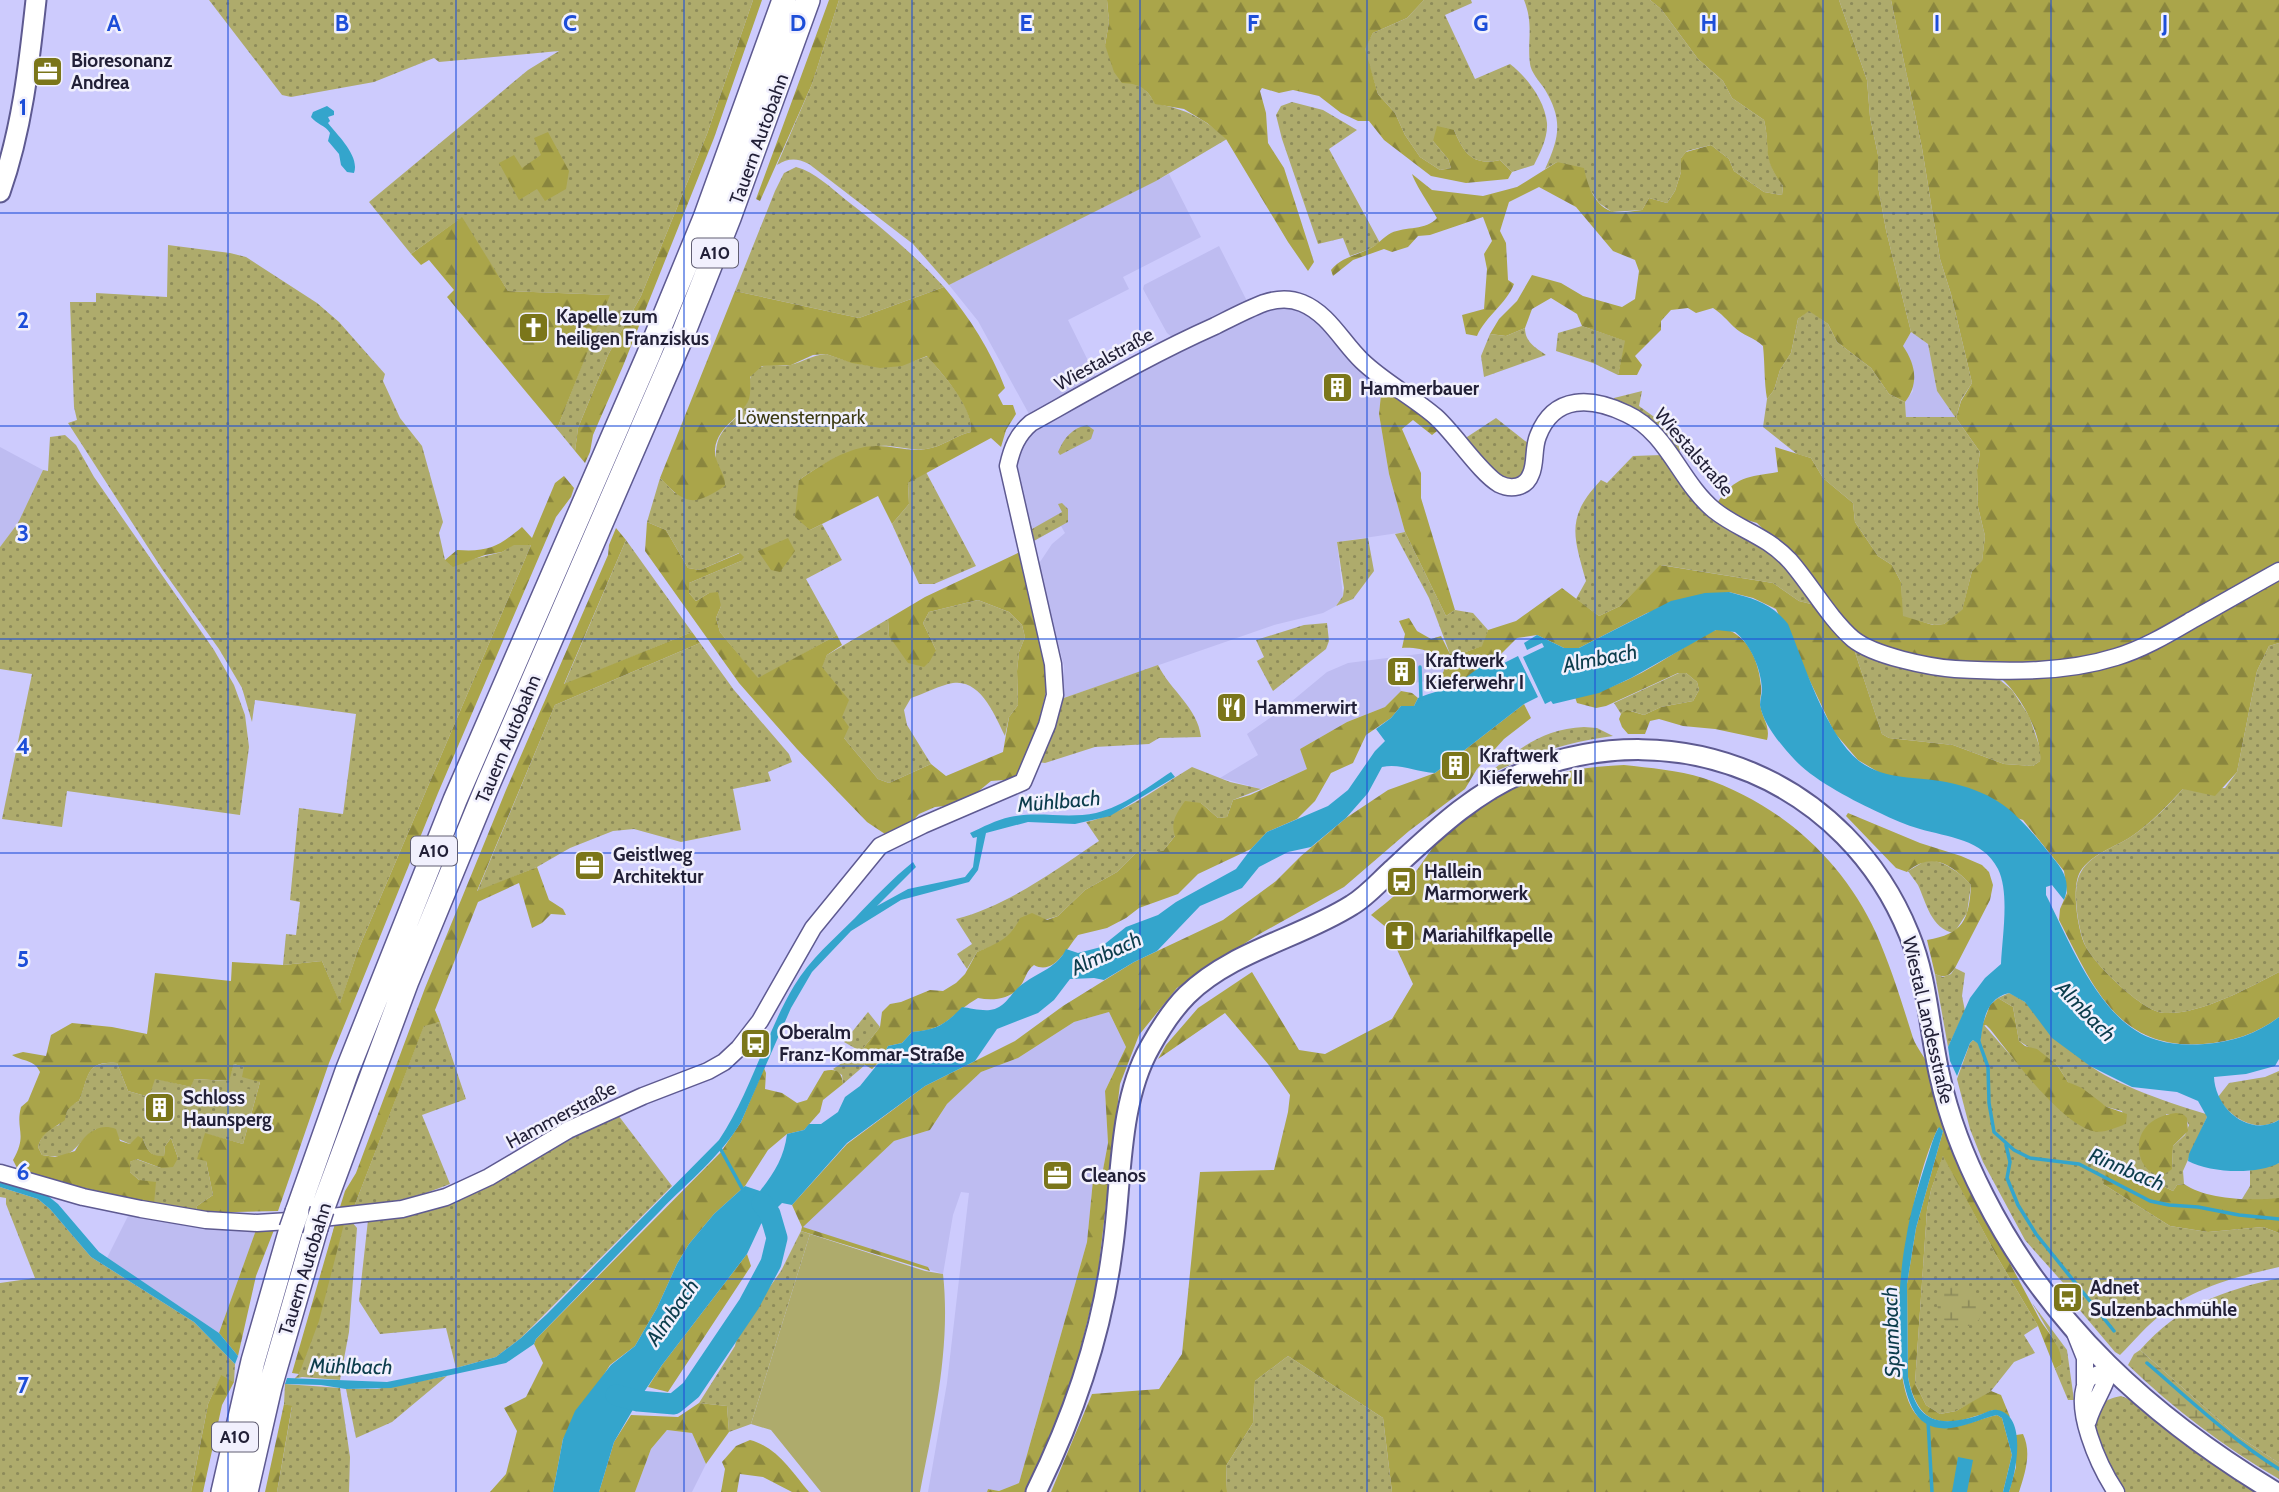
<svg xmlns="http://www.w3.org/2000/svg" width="2279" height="1492" font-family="Cabin,sans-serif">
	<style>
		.built { fill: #bebcf1 }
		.green { fill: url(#green-dots); fill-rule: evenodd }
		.forest { fill: url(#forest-firs); fill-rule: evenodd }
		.wetland { fill: url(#wetland-marsh) }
		.pitch { fill: #aeab6c }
		.water { fill: #34a5cc }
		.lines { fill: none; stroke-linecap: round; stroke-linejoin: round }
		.stream { stroke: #34a5cc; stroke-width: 3.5 }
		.river { stroke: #34a5cc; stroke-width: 21 }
		.minor-casing { stroke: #5e5a91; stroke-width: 19 }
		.major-casing { stroke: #5e5a91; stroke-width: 23 }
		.highway-casing { stroke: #5e5a91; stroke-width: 26 }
		.minor { stroke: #fff; stroke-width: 16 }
		.major { stroke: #fff; stroke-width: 19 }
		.highway { stroke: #fff; stroke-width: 23 }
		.highway-bridge-casing { stroke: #5e5a91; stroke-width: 26; stroke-linecap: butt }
		.highway-bridge { stroke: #fff; stroke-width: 23 }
		.grid { fill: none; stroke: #1d4ed8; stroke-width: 2; stroke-opacity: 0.55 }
		.labels { text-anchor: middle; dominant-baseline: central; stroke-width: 5; stroke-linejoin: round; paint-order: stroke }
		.shield { fill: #f1f0fd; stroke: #605e72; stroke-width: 2 }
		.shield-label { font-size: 18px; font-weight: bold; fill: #222037 }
		.poi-label { font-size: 19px; font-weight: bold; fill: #222037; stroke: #f1f0fd; text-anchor: start }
		.street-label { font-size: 19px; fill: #222037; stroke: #f1f0fd }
		.park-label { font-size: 19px; fill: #3e3c15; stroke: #f1f0fd }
		.water-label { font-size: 21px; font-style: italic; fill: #0b3c4c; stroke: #f1f0fd }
		.grid-label { font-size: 23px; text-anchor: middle; font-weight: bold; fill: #1d4ed8; stroke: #f1f0fd; stroke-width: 5; stroke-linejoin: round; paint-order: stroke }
	</style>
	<defs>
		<pattern id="green-dots" width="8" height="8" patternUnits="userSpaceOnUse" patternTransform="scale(1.75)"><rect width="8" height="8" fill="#aeab6c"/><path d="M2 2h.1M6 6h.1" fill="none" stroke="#8d8b5a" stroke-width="1.8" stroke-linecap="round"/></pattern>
		<pattern id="forest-firs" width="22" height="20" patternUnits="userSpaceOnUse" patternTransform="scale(1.75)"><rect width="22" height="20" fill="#aaa54a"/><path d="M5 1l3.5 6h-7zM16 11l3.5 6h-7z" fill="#8a863e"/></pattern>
		<pattern id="wetland-marsh" width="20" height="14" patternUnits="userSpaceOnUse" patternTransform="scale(1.75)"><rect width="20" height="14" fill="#aeab6c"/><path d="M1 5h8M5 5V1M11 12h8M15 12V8" fill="none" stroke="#8d8b5a"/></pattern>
	</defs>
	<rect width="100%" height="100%" fill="#cdcbfd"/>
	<path class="built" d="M1169 174 1201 237 1123 277 1129 289 1068 320 1097 379 1029 414 978 321 949 285Z
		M1219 246 1247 301 1180 337H1172L1167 333 1143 289 1144 285Z
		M1284 307 1298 310 1314 320 1382 385 1379 414 1389 474 1405 532 1337 542 1343 596 1336 606 1323 613 1274 625 1061 699 1064 666 1038 565 1052 544 1065 533 1061 526 1032 542 1013 467 1022 441 1035 427 1051 417 1254 312Z
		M1911 332 1928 344 1937 391 1956 418 1906 417 1905 402 1913 391 1903 346Z
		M0 447 43 470 18 523 0 547Z
		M1434 652 1440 657 1444 670 1441 679 1399 685 1401 691 1385 707 1347 722 1300 749 1308 769 1261 789 1220 778 1258 755 1247 734 1280 711 1327 672 1348 663Z
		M1109 1012 1126 1047 1105 1091 1108 1143 1102 1175 1093 1180 1087 1242 1019 1483 999 1491 988 1489 987 1492H928L947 1383 969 1193 961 1192 953 1215 943 1274 802 1227 894 1141 930 1130 947 1104 981 1072 1018 1058 1074 1022Z
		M130 1212 256 1230 219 1333 107 1258Z
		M667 1430 692 1433 706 1464 692 1492H635L651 1449Z"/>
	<path class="green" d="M209 0H753L707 134 641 296 608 355 578 428 575 451 557 429 609 295 508 291 461 218 411 254 369 202 528 70 559 51 439 62 434 58 374 82 291 97 282 95Z
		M839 0H1107L1109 22 1105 45C1119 62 1145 86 1155 103 1189 111 1200 116 1227 139L1156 181 949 285 913 244 809 164C796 158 789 158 777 165L812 84Z
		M1424 0H1471L1472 3 1445 15 1475 79 1510 64C1527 77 1545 101 1547 123 1548 138 1540 153 1534 165L1512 172 1500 160C1473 166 1464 154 1454 130L1433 141 1448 159 1451 168 1440 170 1420 157 1405 135 1395 113 1378 94 1364 49 1373 33 1407 18Z
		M1524 0H1650L1661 9 1698 59 1723 81 1732 98 1764 120C1771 150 1762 157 1783 186L1782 195 1764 192 1734 171 1729 159 1711 145 1687 151 1681 158V172L1675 191 1667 203 1649 198 1642 210 1612 212 1599 203 1587 185 1557 162 1545 169C1560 137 1563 119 1544 88 1539 81 1531 72 1530 64 1527 40 1534 25 1524 0Z
		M1839 0H1891L1922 148 1940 259 1951 294 1972 383 1961 400 1956 418 1980 452 1977 470 1978 507 1985 536 1982 562 1972 571 1962 611 1944 624 1934 625 1902 617 1901 582 1892 565 1878 556 1855 522 1853 503 1823 478 1811 458 1797 454 1763 427 1767 399 1774 390 1780 370 1791 353 1798 319 1809 310 1828 324 1837 342 1871 368 1889 394 1905 402 1906 417H1955L1937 391 1928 344 1911 332 1886 230 1878 186V155L1870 117 1867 80Z
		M1292 102 1323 110 1357 130 1329 149 1380 243 1367 250 1350 256 1343 238 1318 244 1282 139 1276 115 1281 106Z
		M796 167C815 172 831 188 846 200 881 227 914 254 944 287L859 318 735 291 775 191 784 173Z
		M168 245 230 253 246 257 317 303 339 322 385 374 383 381 400 418 422 446 443 522 439 533 445 560H469L502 552 514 544 531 545 358 950 340 1004 322 961 283 965 286 934 296 935 300 902 290 900 299 808 343 814 356 714 255 700 252 722 242 688 219 649 162 569 68 423 77 420 74 407 70 302H96V293L167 297Z
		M1582 326 1626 341 1618 375 1593 363 1556 351 1558 333Z
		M1525 328C1525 342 1535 347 1546 355L1484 377 1481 356 1490 334 1506 336Z
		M826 354C868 368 885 372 928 356 943 377 973 404 971 432 955 435 943 447 926 449 913 451 902 447 889 446 856 444 825 462 799 480L810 530 822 524 842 560 806 579 837 635 758 679 720 632 716 618 721 606 709 593 696 601 689 593V583L741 561 739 553 700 570 688 568 666 530 647 522 660 478 675 493 716 462C714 426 733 428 747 402 752 393 746 379 754 371 763 362 778 367 790 365 803 362 812 355 826 354Z
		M1642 391 1639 406 1682 437 1678 460 1614 402V398Z
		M1496 418 1529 444C1528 452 1528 464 1524 472 1510 499 1474 449 1464 439Z
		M1087 425 1094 430 1091 439 1060 455 1058 452C1064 438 1072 428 1087 425Z
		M65 435 76 445 94 477 214 650 234 685 245 715 249 747 240 815 67 791 62 827 2 819 32 674 0 669V547L18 523 43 470 48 471 50 437Z
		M1662 455 1722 520 1776 558 1815 605 1799 601 1773 583 1661 565 1620 606 1599 616 1576 599 1586 581C1573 535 1566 517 1601 480L1607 483 1633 456Z
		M926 472 976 566 934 584H919L892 524 909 504 908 483Z
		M1025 503 1032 529 1062 512 1058 504 1062 503 1068 509V522L1032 542 1022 504Z
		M1405 532 1446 616 1455 610 1473 613 1488 630 1483 646 1460 654H1450L1429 598 1395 534Z
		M1368 538 1374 571 1353 599 1336 606 1343 596 1344 588 1337 542Z
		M626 540 692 632 564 685Z
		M978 600 1009 612 1022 625 1025 637 1019 652 1017 671 1018 705 1009 717 1005 736C995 716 981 679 953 683 940 685 924 694 911 698L904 710 907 725 931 764 889 783 878 779 844 738 842 717 821 667 827 655 888 619 889 636 936 650 923 623 929 612Z
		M1327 623 1329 641 1326 649 1273 691 1257 661 1264 657 1256 640 1304 625Z
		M700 643 734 690 789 754 792 762 768 772 771 781 733 789 741 830 681 842 634 829 613 831 570 848 537 867 477 892 555 705Z
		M1852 643 1989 671 2012 690 2029 716 2041 751 2040 761 2033 766 2004 764 1953 745 1889 738 1882 734 1877 719Z
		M2279 643V972C2248 988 2200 1015 2164 1013 2143 1012 2094 964 2085 945 2078 929 2071 887 2081 872 2092 853 2114 848 2132 836 2151 823 2168 806 2183 789L2225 788 2237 772 2257 671 2269 646Z
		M1158 665C1170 690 1198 708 1201 737L1159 738 1149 744 1095 747 1045 763 1038 762 1061 699Z
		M1679 673H1686L1697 682 1699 690 1693 701 1661 707 1644 715 1631 711 1621 714 1614 703Z
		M1584 727 1597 728 1613 736C1566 742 1525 756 1483 778 1516 751 1540 729 1584 727Z
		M1192 767 1230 782 1261 789 1233 800 1227 817 1218 818 1201 803 1163 851 1137 852 1117 872 1085 890 1058 916 1015 929 1001 943 977 952 967 969 957 954 972 944 956 919C1009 905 1054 871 1099 841L1086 822C1126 813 1157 788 1192 767Z
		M1931 860C1947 863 1960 873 1971 885L1967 913 1954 933C1931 929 1926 902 1918 885 1915 880 1911 876 1908 871L1925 861Z
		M1955 968 1965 973 1962 996 1965 1011 1948 1047 1935 974 1943 977 1951 974Z
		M2009 993C2038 1004 2064 1044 2088 1064 2110 1083 2178 1106 2206 1114L2207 1117 2183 1171 2184 1184 2177 1185 2173 1191 2116 1164 2111 1165 2103 1184 2170 1226 2208 1232 2263 1227 2279 1233V1267C2239 1276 2195 1287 2163 1313 2147 1325 2134 1341 2120 1355L2115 1352 2078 1308 2083 1305 2079 1299 2075 1302 2065 1285 2025 1240 1983 1162 1970 1129 1957 1079 1970 1043 1973 1040 1980 1044 1982 1026 1984 1025 2046 1096 2067 1115 2089 1130 2126 1124 2122 1111 2107 1107 2068 1082 2057 1065 2019 1041 2013 1007 1998 998ZM2166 1114H2183L2189 1125 2185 1135 2173 1146 2172 1169Z
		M868 1012 880 1027 861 1051 865 1065 843 1084 842 1075 833 1069 860 1051 844 1042Z
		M440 1022 466 1099 422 1115 450 1184C418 1197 388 1204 354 1207L424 1025Z
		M117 1063 128 1091 149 1097 154 1078 191 1087 193 1079 228 1081 234 1064 244 1067 260 1082 243 1144 206 1134V1161L213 1195 197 1206 196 1213 154 1204 139 1180 130 1172V1162L136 1159 161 1168 178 1158 171 1138 165 1146 164 1157C151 1157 147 1150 143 1139L130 1144 96 1129C72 1145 77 1161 42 1155L38 1147C42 1134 46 1129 59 1125L71 1105 79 1101C89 1078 84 1061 117 1063Z
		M2279 1071V1120C2256 1134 2230 1118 2218 1097L2229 1083 2265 1077Z
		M618 1115 672 1186 521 1338 496 1357 456 1368 446 1328 380 1334 359 1301 368 1220 430 1209 501 1179 573 1136Z
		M1943 1155 1996 1255 2038 1326 2024 1335 2035 1353 2014 1362 1991 1391 1975 1401 1956 1411 1940 1414 1926 1405 1915 1383 1927 1210 1931 1190Z
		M2279 1163V1199L2254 1201 2242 1199 2250 1186V1170Z
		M0 1187 38 1199 50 1209 91 1257 194 1322 235 1364 234 1382 221 1376 208 1404 191 1492H0V1283L35 1278 6 1204V1198L0 1197Z
		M352 1222 357 1228 349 1332 340 1380 302 1377 294 1379 299 1374 335 1224Z
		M801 1231 810 1234 751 1424 729 1432 727 1406 699 1403 735 1346 738 1332 781 1271Z
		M2279 1278V1463L2236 1435 2140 1350C2180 1305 2222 1291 2279 1278Z
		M2032 1303 2067 1350 2074 1400H2068L2055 1369 2061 1365 2056 1344Z
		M1288 1356 1383 1418 1392 1492H1227L1226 1466 1253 1423 1255 1381Z
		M447 1376 392 1422 356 1438 346 1389H377Z
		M285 1384 340 1388 350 1457 349 1492H277L292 1407 284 1404Z
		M2121 1396 2131 1400 2175 1437 2217 1467 2257 1492H2123C2110 1467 2069 1404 2121 1396Z"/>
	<path class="forest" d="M753 0H762L714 138 623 366 593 435 590 452 585 463 575 451 578 428 608 355 641 296 707 134Z
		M829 0H839L812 84 760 201 756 199Z
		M1107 0H1424L1407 18 1373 33 1365 49 1378 94 1395 113 1405 135 1420 157 1440 170 1451 168 1448 159 1433 141 1437 126 1454 130C1464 154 1473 166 1500 160L1512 172 1508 179 1466 183 1431 176 1384 140 1369 121H1358L1341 113 1319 96 1293 90 1279 93 1262 88 1260 91 1266 113 1268 143 1284 168 1314 262 1308 271 1288 242 1226 139 1207 123 1184 109 1155 104C1146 87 1140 84 1122 83L1114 72 1105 45 1109 22Z
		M1650 0H1839L1867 80 1870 117 1878 155V186L1886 230 1911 332 1903 346C1916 365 1919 384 1905 402L1889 394 1871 368 1837 342 1828 324 1809 311 1798 319 1791 353 1780 370 1774 390 1767 399C1764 381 1765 365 1763 346 1755 338 1742 335 1734 327 1727 320 1722 314 1713 308L1696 313 1688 308 1671 310 1661 321V330L1635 356 1642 365 1637 375H1618L1625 341 1582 326 1577 314 1551 298 1532 309 1525 328 1506 336 1490 334 1499 319 1517 301 1532 275 1561 283 1583 296 1622 307 1635 299 1639 271 1635 260 1613 251 1576 207 1539 187 1509 202 1500 231 1506 243 1508 280 1514 284C1506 304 1486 316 1477 336L1466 334 1462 315 1484 309 1487 269 1484 254 1492 241 1483 217 1430 235 1418 236 1408 247 1392 252 1384 249 1353 260 1333 276 1331 270C1342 257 1355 256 1369 249 1378 245 1383 237 1391 233 1406 226 1426 231 1437 218 1431 207 1415 184 1412 174L1432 190 1483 196 1517 187 1557 162 1584 168C1587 184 1595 208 1614 212 1622 213 1633 211 1642 210L1649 198 1667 203 1675 191 1681 172V158L1686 152 1711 145 1729 159 1734 171 1764 192 1782 195 1783 186C1761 157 1771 150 1764 120L1732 98 1723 81 1698 59 1661 9Z
		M1891 0H2279V643L2269 646 2257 671 2237 772 2215 796 2183 789C2167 806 2151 823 2132 836 2114 848 2092 853 2080 872 2071 888 2078 930 2085 945 2094 964 2143 1012 2164 1013 2200 1015 2248 988 2279 972V1017C2257 1034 2231 1042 2203 1044 2117 1050 2093 986 2059 920L2060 909 2067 893 2064 871 2023 820 1880 773 1858 760 1834 732 1776 609 1753 598 1729 592 1647 613 1579 648H1564L1537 635 1517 638 1497 658 1482 664 1475 673 1451 687 1435 690 1430 686C1465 662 1428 646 1402 648L1405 634 1399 621 1409 618 1417 631 1431 639 1441 636 1450 654H1460L1482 646 1488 630 1516 621 1562 588 1599 616 1620 606 1660 565 1773 583 1799 601 1815 605 1799 565 1757 523 1737 517 1717 503C1736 476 1747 477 1778 472L1775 447 1811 458 1823 478 1853 503 1855 522 1878 556 1892 565 1901 582 1903 616 1933 625 1944 624 1962 610 1972 571 1982 561 1985 536 1978 507 1977 470 1980 452 1956 418 1961 401 1972 383 1951 294 1940 259 1922 148ZM1852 643C1881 651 1911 662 1940 667 1955 670 1975 666 1989 671 2015 681 2043 734 2040 761L2033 766 2004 764 1953 745 1889 738 1882 734Z
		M548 132 569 171 566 189 545 201 537 189 519 200 499 163 514 155 522 168 541 155 534 138Z
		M462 217 508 291 610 295 557 429 447 297 454 290 429 260 421 265 411 254Z
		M944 287C970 318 991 351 1005 388L998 395 1003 405H1013L1016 414 1006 430 1001 447 991 438 908 483 909 504 892 524 878 496 810 530 795 517 799 480C821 465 850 445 878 446 894 446 910 452 926 449 943 447 955 435 971 432 973 407 943 375 927 356L902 366 880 368 852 363 826 354 813 355 791 365 762 366 750 377C750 384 751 392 749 399 742 418 718 425 715 449 714 464 726 473 725 486 694 506 686 506 660 478L735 291 859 318Z
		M1382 385 1441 428 1432 435 1413 420 1402 429 1421 473V498L1455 610 1446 616 1405 532 1389 474 1379 414Z
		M564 476 574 488 571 497 556 517 438 793 329 1063 278 1211 196 1213 197 1206 213 1195 206 1161 197 1159 205 1133 243 1144 260 1082 242 1077 244 1067 234 1064 229 1081 194 1079 191 1087 155 1079 149 1097 128 1091 117 1063C84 1060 89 1079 79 1101 70 1106 66 1110 65 1120 52 1130 43 1130 38 1147L42 1155 55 1157 75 1151C84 1135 97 1122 116 1129L120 1141 130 1144 138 1136 143 1139C147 1150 151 1157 164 1156L165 1146 171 1138 178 1158 173 1167 161 1168 137 1159 130 1162V1172L139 1180 156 1182 154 1204 50 1180 17 1168 13 1160C28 1134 15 1130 21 1107L28 1101 40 1072C34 1059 23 1062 12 1055L23 1052 46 1056 51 1035 72 1023 112 1027 147 1034 155 973 231 981 232 962 283 965 322 961 340 1003 358 950 531 545H514L502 552 485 555 453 567 445 560 457 550C489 552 498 547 522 527L532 538 555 483Z
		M647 522 666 530 688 568 700 570 740 553 744 557 741 561 689 583V593L696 601 709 593 718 592 721 606 716 618 720 632 758 678 837 635 842 645 827 655 822 667 849 700 842 717 849 727 844 738 878 779 889 783 931 764 946 776 1003 752 1009 717 1018 705 1017 671 1019 652 1025 637 1022 625 1009 612 978 600 929 612 923 623 936 650 930 661 924 667 908 663 889 636 888 619 925 597 1022 551 1037 607 1041 648 1049 680 1036 732 1017 779 991 781 963 804 935 807 919 814 909 825 888 836 867 822 840 794 797 749 739 683 645 551Z
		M616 528 626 540 564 684 692 632 700 643 555 705 477 891 537 867 549 900 563 909 566 915 551 914 542 923 532 928 519 883 478 902 435 1010 440 1022 424 1026 354 1207H340L345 1191 356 1173 425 988 506 790 608 555 609 545Z
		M788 538 795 551 780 572 771 570 758 551Z
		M1725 629C1749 636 1759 663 1761 686 1762 692 1760 698 1760 703 1761 717 1771 726 1767 740L1715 729 1683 726 1659 719 1650 721 1645 734H1628L1622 727 1619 719 1621 714 1627 710 1644 715 1661 707 1693 701 1699 690 1697 682 1686 673H1678L1606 706 1596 708 1577 703 1575 697C1623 689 1663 660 1704 635L1716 630Z
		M1401 691 1412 693 1418 698 1414 706H1401L1391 718 1366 735 1353 763 1331 773 1315 801 1297 819 1267 832 1251 849 1198 874 1178 894 1139 908 1126 918 1107 928 1078 935C1067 948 1054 976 1034 965 1026 971 1026 978 1021 985 1011 999 994 1001 978 998 950 1014 948 1030 912 1032L902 1043 888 1046 881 1060 872 1069 865 1065 861 1051 880 1027 882 1012 890 1004 901 1002 930 990 943 991 956 983 965 974 977 952C997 944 1011 938 1020 918L1032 913 1047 920 1058 916 1085 890 1117 872 1137 852 1163 851 1175 836C1170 821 1177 813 1185 801L1201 803 1218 818 1227 817 1233 800 1250 795 1307 769 1300 749 1347 722 1385 707Z
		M1524 704 1531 718 1504 739 1477 769 1465 789 1409 831 1344 887 1256 936 1177 988 1139 1035 1120 1084 1097 1282 1084 1335 1067 1403 1026 1492H987L988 1489 999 1491 1019 1483 1087 1242 1093 1180 1102 1175 1108 1143 1105 1091 1126 1047 1109 1012 1074 1022 1018 1058 981 1072 947 1104 930 1130 894 1141 803 1227 928 1267 930 1271 801 1231 802 1227 792 1205 847 1144 925 1086 1015 1041 1063 1006 1134 962 1223 920 1276 881 1301 856 1346 818 1388 790 1435 773Z
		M1624 765C1650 768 1678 770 1703 778 1779 803 1843 860 1876 933 1891 967 1902 1003 1913 1038 1917 1049 1925 1056 1928 1066 1940 1105 1948 1145 1967 1182 1991 1227 2015 1273 2039 1318 2047 1332 2064 1348 2061 1365L2055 1369 2038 1326 1996 1255 1943 1156 1931 1190 1927 1210 1915 1383 1926 1405 1940 1414 1956 1411 1991 1391 2001 1395 2010 1417 1993 1410C1949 1427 1919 1432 1908 1377L1907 1284 1916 1228 1943 1131 1938 1128C1928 1149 1920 1176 1915 1199 1906 1240 1881 1400 1925 1422 1949 1435 1973 1420 1997 1415L2002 1418 2012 1455 2003 1492H1392L1383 1418 1288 1356 1255 1381 1253 1423 1226 1466 1227 1492H1051L1092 1394 1159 1389 1182 1354 1200 1172 1274 1170 1288 1112 1290 1095 1268 1064 1225 1013 1158 1059 1166 1045 1198 1008 1252 972 1299 1050 1325 1054 1392 1019 1413 984 1387 928 1371 915C1383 905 1397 895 1407 883 1422 866 1433 843 1450 828 1498 785 1561 767 1624 765Z
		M1848 813 1920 843 1961 856 1982 865 1989 872 1993 885 1990 900 1955 968C1948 977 1945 978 1935 974L1927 940C1963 934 1969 920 1971 885 1951 864 1932 851 1907 872L1896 868 1846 816Z
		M1998 998 2013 1007 2019 1041 2025 1046 2037 1049 2057 1065 2068 1082 2082 1088 2107 1107 2127 1114 2126 1124C2114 1128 2102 1135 2089 1130 2055 1116 2013 1058 1990 1029L1986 1025 1982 1026 1990 1005Z
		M764 1068 766 1073 765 1089 782 1093 797 1103 807 1100 824 1071C836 1068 842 1071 843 1084L823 1100 820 1112 804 1130 787 1134 768 1150 745 1186 714 1214 689 1244 677 1264 657 1308 635 1346 610 1365 563 1439 553 1492H490L506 1474 517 1431 504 1408 526 1397 543 1363 534 1344 536 1339 721 1152 741 1122Z
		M2176 1113 2183 1114 2187 1118 2188 1131 2173 1146 2172 1169C2143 1195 2113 1121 2176 1113Z
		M2116 1164 2173 1191 2177 1185 2184 1184C2207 1200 2252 1201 2279 1198V1233L2263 1227 2208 1232 2170 1226 2103 1184 2107 1168 2111 1165Z
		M335 1224H344L319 1321 299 1374 292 1373Z
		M256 1230H274L256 1276 238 1356 219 1333Z
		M747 1254 751 1266 668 1392 648 1387 662 1365Z
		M221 1375 234 1382 222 1405 203 1492H191L208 1404Z
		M699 1403 727 1406 729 1432 706 1464 692 1433 667 1430 651 1449 635 1492H599L614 1442 631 1415 678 1417Z
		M284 1404 292 1406 277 1492H265Z
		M2023 1434C2032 1453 2025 1473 2019 1492H2009L2016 1467V1435Z
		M750 1440C777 1447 792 1472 809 1492H792L763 1477 740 1474 737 1492H721L725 1469 722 1462 736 1446Z"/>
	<path class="wetland" d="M1962 1285C2006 1301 1974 1346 1940 1317L1937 1305C1941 1290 1948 1287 1962 1285Z
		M2140 1350 2236 1435 2279 1463V1479C2224 1447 2174 1409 2128 1365L2134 1354Z"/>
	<path class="pitch" d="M232 1084 255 1091 241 1141 218 1134Z
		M810 1234 925 1271 943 1274C951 1346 934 1421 920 1492H821L771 1430 751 1424Z"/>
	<path class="water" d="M327 106 334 111V115L328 117 330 121 328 123C338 136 360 156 354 173L347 172 341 165 339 154 328 141 330 133C325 125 316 124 311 117L313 112Z
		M1729 592C1755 599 1771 603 1788 624 1804 663 1826 735 1859 761 1886 781 1915 776 1946 782 1999 793 2017 813 2049 853 2061 867 2072 880 2064 900L2052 885 2046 887V895C2070 942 2101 1025 2157 1040 2173 1045 2188 1045 2205 1044 2232 1042 2257 1034 2279 1017V1059L2275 1066 2246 1074 2214 1077C2215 1108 2249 1138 2279 1120V1163C2257 1175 2210 1173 2188 1161L2189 1154 2207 1117 2198 1101 2177 1092 2132 1087 2090 1066 2052 1038 2025 1002 2009 993C1984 999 1983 1024 1980 1045L1973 1040 1970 1043 1957 1076 1950 1061 1948 1047 1970 998 1985 978 2001 964C2002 938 2010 893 1998 869 1983 839 1947 837 1920 829 1906 825 1892 819 1880 813 1854 801 1813 780 1794 759 1781 745 1763 724 1760 705 1760 700 1762 694 1762 689 1761 669 1751 645 1735 632L1716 630 1631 678 1599 693 1553 704 1551 701 1545 704 1523 657 1544 647 1542 643 1527 650 1524 643 1537 635 1564 648H1579L1671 601 1705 593Z
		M1518 656 1538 697 1524 704 1435 773C1416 772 1400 763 1382 767L1368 793 1346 818 1311 847 1288 852 1259 867 1242 888 1200 906 1157 951 1134 962 1104 980 1094 978 1070 979 1054 1000 1038 1013 997 1029 975 1061 925 1086 847 1143 792 1205 782 1203 761 1224 747 1254 662 1365 638 1401 614 1442 599 1492H553L563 1439 575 1411 611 1365 635 1346 657 1308 677 1264 689 1244 714 1214 745 1186 760 1191C774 1173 784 1158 787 1134L804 1130 809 1124H821L838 1112 845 1097 860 1086 881 1060 888 1046 902 1043 912 1032C936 1030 945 1025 962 1007 970 1008 981 1011 990 1010 1007 1008 1011 991 1024 983 1038 973 1059 966 1066 949L1078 953 1101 947 1126 927 1158 915 1176 902 1236 869 1251 849 1267 832 1328 806 1348 790 1375 751 1385 741 1376 729 1391 718 1401 706H1414L1418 698C1430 693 1444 690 1455 684 1470 676 1481 664 1497 658L1504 663Z
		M1171 772 1175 777 1110 816 1075 824 1028 822 986 833 978 870 969 882 901 900 851 931 812 972 791 1008 741 1122C720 1157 689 1181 661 1210 619 1253 578 1296 536 1339L534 1344 506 1363 391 1388 346 1389 321 1385 285 1384 287 1378 387 1382 456 1368 496 1357 521 1338 547 1314 719 1140C751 1092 765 1035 794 986 810 959 834 939 855 918 874 898 892 879 913 862L916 867 877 906 908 889 965 877 973 867 977 837 973 838 970 833C983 827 996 820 1010 817 1038 811 1067 819 1096 813 1124 806 1148 787 1171 772Z
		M1939 1127 1943 1131 1916 1228 1907 1284 1908 1377C1916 1421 1936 1428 1977 1416 1983 1414 1991 1409 1997 1410 2028 1415 2016 1473 2009 1492H2003L2012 1455 2002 1418 1997 1415C1975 1420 1947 1437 1925 1423 1889 1400 1898 1278 1906 1239 1910 1213 1918 1187 1926 1162 1930 1151 1933 1136 1939 1127Z
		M0 1179 32 1188 48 1196 58 1204 99 1252 219 1333 238 1356 235 1364 194 1322 91 1257 50 1209 38 1199 0 1187Z
		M1958 1457 1973 1460 1967 1492H1952Z"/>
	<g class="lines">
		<path class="stream" d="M1420 667 1421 699
			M1979 1042 1988 1067 1989 1103 1994 1132 2014 1150 2030 1158 2079 1164 2150 1201 2169 1205 2198 1207 2239 1215 2279 1219
			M2006 1145 2010 1162 2007 1178 2018 1205 2036 1234 2114 1331
			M720 1148 743 1190
			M2147 1363C2190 1400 2231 1439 2279 1469
			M1928 1421 1932 1492"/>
		<path class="river" d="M616 1395 638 1401 674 1404 691 1390 749 1304 771 1263 777 1238 770 1214 762 1203"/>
		<defs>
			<path id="minor" d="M0 1173 83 1197 141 1209 206 1220 257 1223 305 1220 402 1209 446 1197 489 1177 568 1130 643 1096 708 1071 724 1062 739 1048 760 1021 813 928 880 846 923 825 1023 782 1047 725 1055 695 1053 664 1008 466C1012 448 1017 435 1031 423 1092 389 1152 354 1215 326 1231 318 1248 309 1264 303 1276 299 1290 298 1302 303 1329 314 1342 342 1362 361 1385 383 1413 397 1436 417 1455 434 1480 473 1499 484 1511 490 1526 488 1531 474 1536 463 1533 448 1538 436 1554 394 1592 397 1627 414 1668 433 1680 482 1714 510 1739 530 1766 535 1790 561 1811 585 1829 618 1853 639 1874 656 1929 667 1955 669 2008 672 2065 673 2116 657 2143 649 2168 634 2192 620 2221 604 2250 587 2279 571
				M2075 1333 2085 1358V1384
				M2110 1369 2089 1378C2070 1405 2100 1468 2116 1492
				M2088 1421C2093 1403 2105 1388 2110 1369"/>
			<path id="major" d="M0 192C22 130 29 65 36 0
				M1036 1492C1073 1417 1101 1336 1112 1252 1122 1187 1117 1105 1150 1047 1160 1029 1172 1010 1187 995 1232 951 1300 938 1352 905 1367 896 1379 882 1392 870 1432 833 1475 791 1527 771 1679 711 1847 781 1909 934 1928 980 1929 1030 1940 1077 1949 1118 1965 1159 1984 1196 2050 1326 2151 1417 2275 1492"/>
			<path id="highway" d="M322 1210 407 981 489 782 683 334 729 218 808 0
				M297 1212 347 1071 455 800 648 356 705 218 784 0
				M223 1492 253 1361 291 1229
				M246 1492 270 1387 316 1228"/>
		</defs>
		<use href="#minor" class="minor-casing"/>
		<use href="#major" class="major-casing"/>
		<use href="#highway" class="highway-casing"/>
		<use href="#minor" class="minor"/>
		<use href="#major" class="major"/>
		<use href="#highway" class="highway"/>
		<defs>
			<path id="highway-bridge" d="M316 1228 322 1210
				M291 1229 297 1212"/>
		</defs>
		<use href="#highway-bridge" class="highway-bridge-casing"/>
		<use href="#highway-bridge" class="highway-bridge"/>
	</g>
	<path class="grid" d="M228 0V1492M456 0V1492M684 0V1492M912 0V1492M1140 0V1492M1367 0V1492M1595 0V1492M1823 0V1492M2051 0V1492M0 213H2279M0 426H2279M0 639H2279M0 853H2279M0 1066H2279M0 1279H2279"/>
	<defs>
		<symbol id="office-square" viewBox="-11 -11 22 22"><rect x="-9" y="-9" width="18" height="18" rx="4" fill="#7b761a" stroke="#f1f0fd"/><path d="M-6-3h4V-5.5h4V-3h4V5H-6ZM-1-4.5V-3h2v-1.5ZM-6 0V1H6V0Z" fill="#fff"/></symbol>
		<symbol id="church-square" viewBox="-11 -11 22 22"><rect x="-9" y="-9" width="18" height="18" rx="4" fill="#7b761a" stroke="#f1f0fd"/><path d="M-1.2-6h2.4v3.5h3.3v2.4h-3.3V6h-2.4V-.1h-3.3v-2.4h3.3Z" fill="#fff"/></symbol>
		<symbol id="building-square" viewBox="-11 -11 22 22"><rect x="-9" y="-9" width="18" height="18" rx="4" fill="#7b761a" stroke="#f1f0fd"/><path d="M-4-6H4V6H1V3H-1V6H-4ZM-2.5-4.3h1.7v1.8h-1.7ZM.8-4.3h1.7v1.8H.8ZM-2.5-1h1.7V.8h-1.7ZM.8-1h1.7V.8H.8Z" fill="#fff"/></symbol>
		<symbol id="restaurant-square" viewBox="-11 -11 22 22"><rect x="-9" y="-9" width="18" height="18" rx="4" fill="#7b761a" stroke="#f1f0fd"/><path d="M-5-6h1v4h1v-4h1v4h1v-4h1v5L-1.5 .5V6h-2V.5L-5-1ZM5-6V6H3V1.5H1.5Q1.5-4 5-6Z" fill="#fff"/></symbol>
		<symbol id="bus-square" viewBox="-11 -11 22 22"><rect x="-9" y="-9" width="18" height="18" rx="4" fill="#7b761a" stroke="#f1f0fd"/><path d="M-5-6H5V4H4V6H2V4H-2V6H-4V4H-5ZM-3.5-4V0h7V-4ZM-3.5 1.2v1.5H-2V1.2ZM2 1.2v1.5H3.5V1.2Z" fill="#fff"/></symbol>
	</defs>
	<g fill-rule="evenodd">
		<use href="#office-square" x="30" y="54" width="35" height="35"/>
		<use href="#church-square" x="516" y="310" width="35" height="35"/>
		<use href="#building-square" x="1320" y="370" width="35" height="35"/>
		<use href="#building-square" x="1384" y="654" width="35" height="35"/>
		<use href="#restaurant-square" x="1214" y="690" width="35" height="35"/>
		<use href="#building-square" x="1438" y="748" width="35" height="35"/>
		<use href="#office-square" x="572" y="848" width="35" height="35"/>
		<use href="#bus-square" x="1384" y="864" width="35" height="35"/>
		<use href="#church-square" x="1382" y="918" width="35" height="35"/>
		<use href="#bus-square" x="738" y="1026" width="35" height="35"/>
		<use href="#building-square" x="142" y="1090" width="35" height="35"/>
		<use href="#office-square" x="1040" y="1158" width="35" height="35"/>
		<use href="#bus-square" x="2050" y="1280" width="35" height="35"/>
	</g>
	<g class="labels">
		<g class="shield">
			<rect x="692" y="238.5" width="46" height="29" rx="5"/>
			<rect x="411" y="836.5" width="46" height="29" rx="5"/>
			<rect x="212" y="1422.5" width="46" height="29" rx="5"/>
		</g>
		<g class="shield-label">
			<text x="715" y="253">A10</text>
			<text x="434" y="851">A10</text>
			<text x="235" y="1437">A10</text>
		</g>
		<g class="poi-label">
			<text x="71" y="60">Bioresonanz<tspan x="71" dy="22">Andrea</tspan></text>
			<text x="556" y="316">Kapelle zum<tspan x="556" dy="22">heiligen Franziskus</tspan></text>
			<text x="1360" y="388">Hammerbauer</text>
			<text x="1425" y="660">Kraftwerk<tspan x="1425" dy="22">Kieferwehr I</tspan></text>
			<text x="1254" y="707">Hammerwirt</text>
			<text x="1479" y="755">Kraftwerk<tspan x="1479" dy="22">Kieferwehr II</tspan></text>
			<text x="613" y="854">Geistlweg<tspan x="613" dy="22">Architektur</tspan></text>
			<text x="1424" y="871">Hallein<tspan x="1424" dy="22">Marmorwerk</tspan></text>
			<text x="1422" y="935">Mariahilfkapelle</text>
			<text x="779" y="1032">Oberalm<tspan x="779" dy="22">Franz-Kommar-Straße</tspan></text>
			<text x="183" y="1097">Schloss<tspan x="183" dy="22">Haunsperg</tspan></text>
			<text x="1081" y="1175">Cleanos</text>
			<text x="2090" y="1287">Adnet<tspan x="2090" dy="22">Sulzenbachmühle</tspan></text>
		</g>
		<g class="street-label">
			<text transform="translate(759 139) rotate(-70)">Tauern Autobahn</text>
			<text transform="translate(1104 359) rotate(-29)">Wiestalstraße</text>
			<text transform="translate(1694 452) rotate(49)">Wiestalstraße</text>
			<text transform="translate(508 739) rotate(-67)">Tauern Autobahn</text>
			<text transform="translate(1928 1020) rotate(77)">Wiestal Landesstraße</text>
			<text transform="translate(561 1115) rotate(-28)">Hammerstraße</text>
			<text transform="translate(305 1269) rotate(-73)">Tauern Autobahn</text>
		</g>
		<g class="park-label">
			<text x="801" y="417">Löwensternpark</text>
		</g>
		<g class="water-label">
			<text transform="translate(1600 658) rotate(-11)">Almbach</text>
			<text transform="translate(1059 801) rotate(-5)">Mühlbach</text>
			<text transform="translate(1106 953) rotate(-25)">Almbach</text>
			<text transform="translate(2086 1011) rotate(46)">Almbach</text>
			<text transform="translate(2127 1169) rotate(23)">Rinnbach</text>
			<text transform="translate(672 1312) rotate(-55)">Almbach</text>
			<text transform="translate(1891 1332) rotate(-92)">Spumbach</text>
			<text transform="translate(351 1366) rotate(1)">Mühlbach</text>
		</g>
	</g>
	<g class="grid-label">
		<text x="114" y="31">A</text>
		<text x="342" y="31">B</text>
		<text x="570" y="31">C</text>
		<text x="798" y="31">D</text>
		<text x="1026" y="31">E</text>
		<text x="1253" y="31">F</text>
		<text x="1481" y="31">G</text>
		<text x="1709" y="31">H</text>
		<text x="1937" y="31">I</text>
		<text x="2165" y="31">J</text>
		<text x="23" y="115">1</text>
		<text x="23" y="328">2</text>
		<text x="23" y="541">3</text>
		<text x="23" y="754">4</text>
		<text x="23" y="967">5</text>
		<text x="23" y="1180">6</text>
		<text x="23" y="1393">7</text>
	</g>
</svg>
